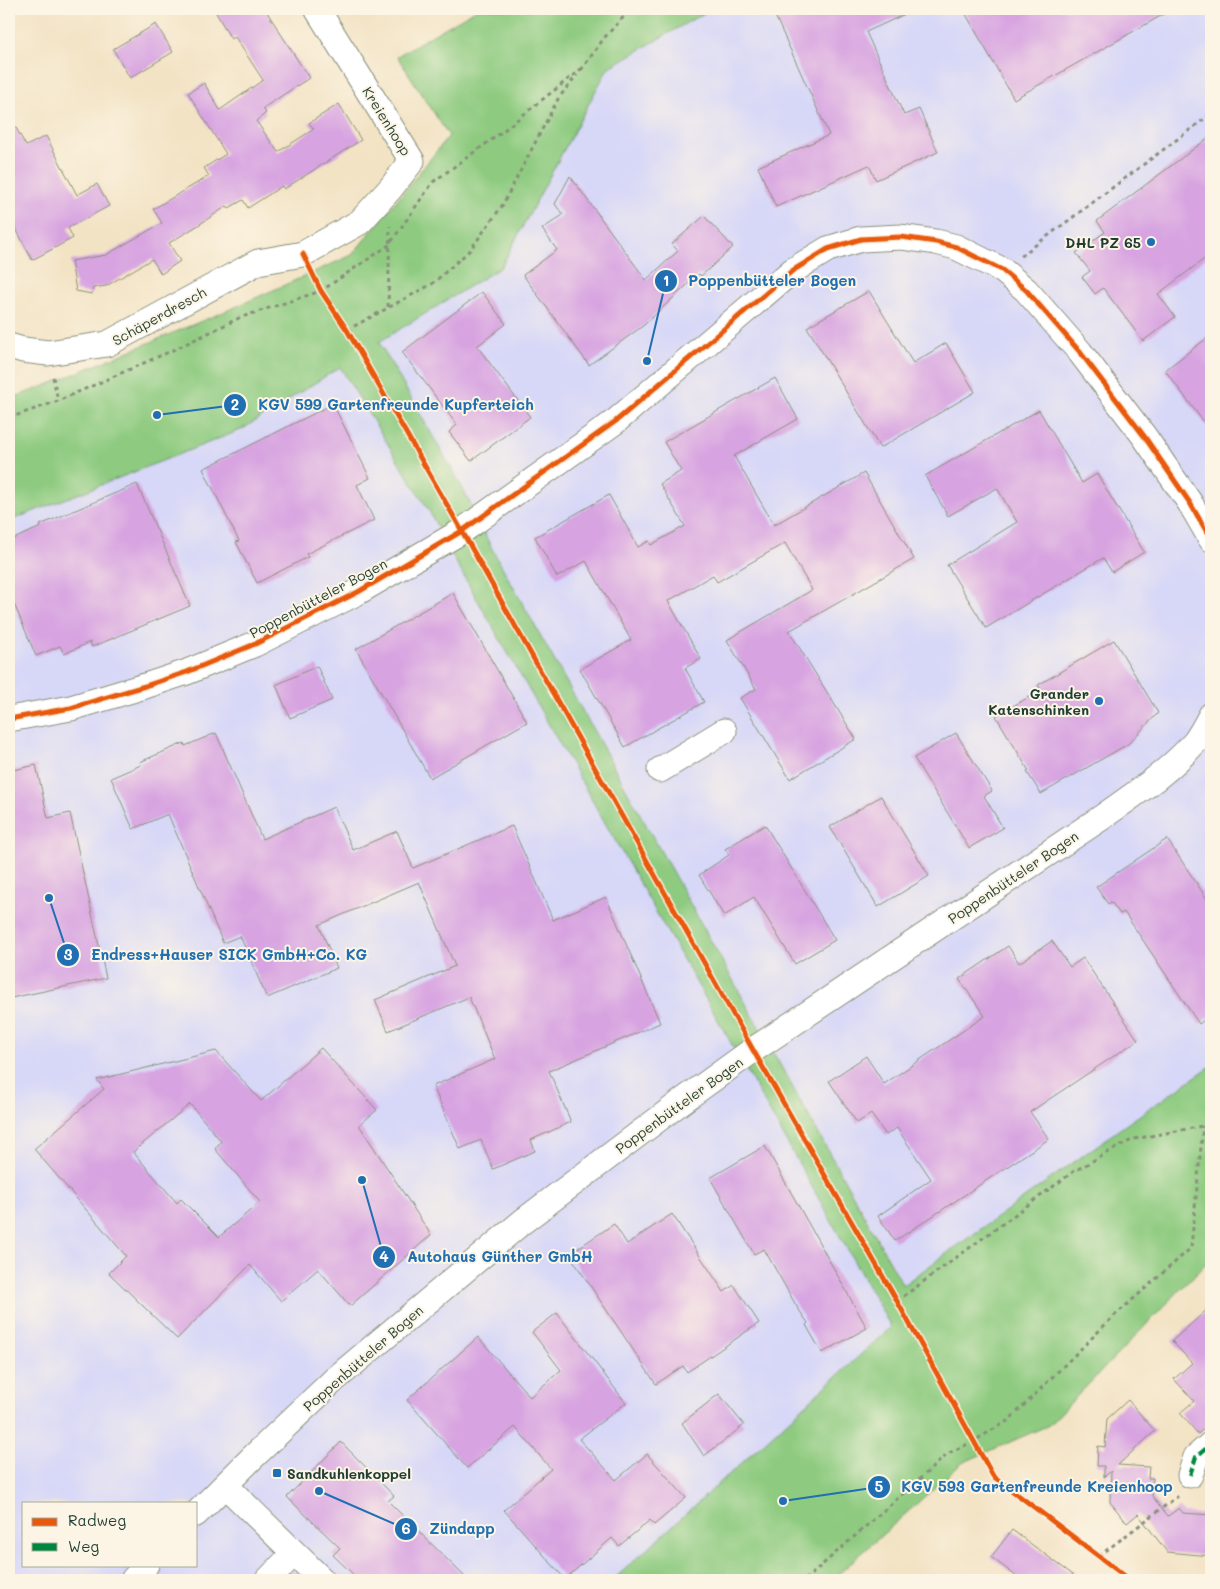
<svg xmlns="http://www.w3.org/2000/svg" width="1220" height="1589" font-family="Mali,sans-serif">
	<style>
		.built { fill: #d7d7f8; fill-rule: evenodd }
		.green { fill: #8ecb80; stroke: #56845a }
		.building { fill: #d7a3e1; fill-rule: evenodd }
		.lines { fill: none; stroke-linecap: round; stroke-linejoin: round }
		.minor-casing { stroke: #89907c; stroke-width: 27 }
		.path { stroke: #89907c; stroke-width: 3; stroke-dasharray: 4 4; stroke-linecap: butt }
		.minor { stroke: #fff; stroke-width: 25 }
		.quiet { stroke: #00873e; stroke-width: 4; stroke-dasharray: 8 4; stroke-linecap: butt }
		.cycleway-casing { stroke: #fcf5e5; stroke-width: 8 }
		.cycleway { stroke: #e8590c; stroke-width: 5 }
		.poi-dot { fill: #1f6fb2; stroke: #fcf5e5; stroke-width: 2 }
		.labels { text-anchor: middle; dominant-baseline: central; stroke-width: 4; stroke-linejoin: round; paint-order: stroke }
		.street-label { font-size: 14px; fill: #1f3d34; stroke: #fcf5e5 }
		.poi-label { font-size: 14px; font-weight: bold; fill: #1f3d34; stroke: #fcf5e5; text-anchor: end }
		.leader { fill: none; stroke: #1f6fb2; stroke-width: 2 }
		.callout-dot { fill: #1f6fb2; stroke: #fcf5e5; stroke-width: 2 }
		.mark-label { font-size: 15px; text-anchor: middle; font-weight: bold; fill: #fff }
		.callout-label { font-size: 15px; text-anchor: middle; font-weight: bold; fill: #1f6fb2; stroke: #fcf5e5; stroke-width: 4; stroke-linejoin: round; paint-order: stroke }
	</style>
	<rect width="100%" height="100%" fill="#fcf5e5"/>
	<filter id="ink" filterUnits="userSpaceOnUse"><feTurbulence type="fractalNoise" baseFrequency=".02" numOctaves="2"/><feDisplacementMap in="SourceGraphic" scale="10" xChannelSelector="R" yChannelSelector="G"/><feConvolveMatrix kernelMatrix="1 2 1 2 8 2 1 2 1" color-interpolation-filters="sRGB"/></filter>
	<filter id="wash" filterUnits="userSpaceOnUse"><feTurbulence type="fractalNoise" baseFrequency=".0096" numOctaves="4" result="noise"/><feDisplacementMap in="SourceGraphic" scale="20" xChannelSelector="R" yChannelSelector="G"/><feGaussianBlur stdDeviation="1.12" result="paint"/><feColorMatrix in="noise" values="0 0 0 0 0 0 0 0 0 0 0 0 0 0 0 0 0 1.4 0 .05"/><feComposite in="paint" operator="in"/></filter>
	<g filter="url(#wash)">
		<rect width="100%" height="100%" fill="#f3e3c5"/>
		<path class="built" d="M711 9H1211V1066L1124 1126 904 1285 491 547 463 489 379 342 501 267 608 68Z
			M340 367 428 509 458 566 727 1036 891 1327 613 1580H9V521L241 430ZM24 1503H196V1565H24Z"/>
		<path class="green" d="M477 9H711L608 68 501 267 379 342 463 489 491 547 903 1285 1124 1126 1211 1066V1258L1049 1425 962 1463 832 1580H613L891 1327 727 1036 458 566 428 509 340 367 241 430 9 521V399L45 386 233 308 352 255 449 136 397 56Z"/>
		<g id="blocks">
			<path class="building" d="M214 9H265L309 78 263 108 266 113 256 121 278 152 314 129 309 123 339 104 361 140 284 189 282 186 248 208 243 200 229 208 227 206 197 226 169 243 180 261 161 274 152 259 106 286 93 288 92 294 76 291 71 261 106 255 162 223 153 209 209 176 204 168 226 154 188 93 204 83 220 110 263 80 235 37 231 39Z
				M772 9H916L866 32 904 115 919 109 938 152 876 180 869 165 776 207 758 167 829 135Z
				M963 9H1173L1014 99Z
				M156 24 173 52 130 78 113 49Z
				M9 115 26 146 46 136 77 195 97 184 109 206 68 228 73 238 32 260 9 215Z
				M1211 136V254L1158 294 1175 317 1143 341 1103 288 1095 294 1082 277 1090 271 1076 253 1105 232 1097 221Z
				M570 176 646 280 678 251 672 244 704 216 733 247 701 276 699 274 644 325 589 365 523 275 557 250 542 229 563 215 555 204Z
				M869 291 913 363 946 343 975 392 880 448 807 327Z
				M482 292 506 324 477 346 530 417 471 461 449 432 457 425 402 352Z
				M1211 335V432L1165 370Z
				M775 378 798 419 734 456 774 525 864 473 914 559 789 631 856 739 790 779 740 698 756 689 727 640 812 590 785 543 717 582 713 575 668 601 701 659 685 668 704 702 625 747 580 669 631 640 586 561 557 577 535 537 609 495 638 547 649 541 651 545 685 526 660 484 681 471 664 442Z
				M333 404 370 478 357 485 374 520 306 554 308 557 257 583 236 542 239 541 203 469Z
				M1039 410 1082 483 1097 474 1144 552 1112 572 1103 558 986 628 947 565 1017 522 997 488 948 516 925 476Z
				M137 484 190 606 92 647 90 642 64 654 60 646 36 656 9 592V541L41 527 40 525Z
				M453 593 527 722 430 778 356 649Z
				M1114 640 1158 713 1128 744 1041 794 1027 772 1029 771 996 716 1041 690 1038 685Z
				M317 666 332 700 290 718 276 685Z
				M216 733 262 839 334 807 353 850 397 831 413 868 512 826 553 920 606 897 660 1023 549 1071 571 1122 531 1140 535 1151 493 1169 481 1140 460 1149 433 1086 495 1059 469 997 388 1031 375 1000 455 966 419 882 319 925 337 968 267 998 240 936 223 943 168 814 133 829 111 778 141 765 140 762 184 743 185 746Z
				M956 733 992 791 984 796 1003 828 969 848 914 758Z
				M36 765 48 818 70 813 106 978 11 998 9 988V771Z
				M881 796 929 876 878 907 830 827Z
				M765 825 835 940 795 964 754 897 724 916 699 875 729 855 725 849Z
				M1167 839 1211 905V1015L1199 1024 1124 912 1120 914 1111 902 1108 904 1096 887Z
				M1052 941 1070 967 1083 958 1138 1040 1030 1112 1049 1139 895 1241 878 1216 931 1179 897 1128 886 1135 871 1114 857 1123 829 1081 866 1056 884 1084 985 1016 959 979 1008 946 1019 963Z
				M321 1048 377 1110 359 1125 431 1235 350 1306 318 1269 281 1301 250 1265 177 1339 109 1273 126 1256 34 1149 104 1089 97 1080 216 1051 261 1101ZM190 1104 221 1141 215 1149 260 1202 219 1237 181 1199 177 1203 133 1152Z
				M765 1146 867 1328 822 1353 806 1325 808 1323 797 1307 764 1249 754 1254 710 1178Z
				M672 1214 724 1292 734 1285 759 1323 687 1372 683 1366 656 1384 569 1254 614 1224 627 1244Z
				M1211 1306V1422L1198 1434 1180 1413 1194 1401 1174 1379 1192 1363 1172 1341Z
				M557 1313 626 1403 579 1439 616 1480 647 1454 686 1498 654 1525 650 1520 619 1546 612 1538 565 1579 504 1510 551 1469 528 1442 515 1427 467 1468 407 1400 478 1337 530 1397 561 1370 532 1332Z
				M719 1394 744 1425 704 1456 682 1423Z
				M1128 1400 1155 1431 1118 1465 1149 1467 1148 1478H1153L1152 1496 1168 1516 1179 1508 1183 1513 1211 1515V1556L1167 1552 1138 1514 1127 1523 1110 1502 1111 1471 1104 1477V1466H1097L1098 1446 1105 1447 1107 1419Z
				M341 1442 394 1496 388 1501 468 1580H359L333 1555 340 1548 287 1497Z
				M1012 1530 1080 1580H1021L991 1557Z"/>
		</g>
	</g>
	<g filter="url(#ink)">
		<use href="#blocks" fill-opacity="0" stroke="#89907c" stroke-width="1"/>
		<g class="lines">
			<defs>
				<path id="minor" d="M9 346 23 350 48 353 107 344 258 262 303 254 360 222 390 189 412 161 317 9
					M9 719 71 708 145 686 187 672 255 644 358 592 462 531 616 421 792 271 828 249 861 239 901 237 936 242 956 247 1002 270 1026 290 1080 352 1144 436 1190 503 1211 539
					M660 770 724 731
					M1190 1475 1196 1457 1211 1444
					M225 1485 322 1580
					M196 1514 252 1458 334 1380 522 1222 681 1102 753 1050 1101 818C1133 795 1169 772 1195 742 1201 734 1206 724 1211 715
					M133 1580 146 1565
					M268 1580 294 1553"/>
			</defs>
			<use href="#minor" class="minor-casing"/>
			<path class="path" d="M581 70 604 38 631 9
				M1021 256 1211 114
				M388 307 390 226
				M347 330 432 284 470 250 502 206 558 99 577 75
				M53 377 58 401
				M9 418 58 401 171 351 239 318 321 291 389 245 433 182 494 138 581 69
				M897 1301 1073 1172 1110 1151 1134 1139 1203 1126 1211 1119
				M1099 1556 1178 1496
				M805 1580 949 1453 974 1441 1009 1420 1113 1317 1191 1248 1203 1126"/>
			<use href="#minor" class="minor"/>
			<path class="quiet" d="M1190 1475 1196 1457 1211 1444"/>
			<defs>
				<path id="cycleway" d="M303 254 321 291 347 330 462 531 753 1050 897 1301 993 1476 1130 1580
					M9 719 71 708 145 686 187 672 255 644 358 592 462 531 616 421 792 271 828 249 861 239 901 237 936 242 956 247 1002 270 1026 290 1080 352 1144 436 1190 503 1211 539"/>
			</defs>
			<use href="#cycleway" class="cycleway-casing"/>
			<use href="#cycleway" class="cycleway"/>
		</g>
	</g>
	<g class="poi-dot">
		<circle cx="1151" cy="242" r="5"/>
		<circle cx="1099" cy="701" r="5"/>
		<rect x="272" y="1468" width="10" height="10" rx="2.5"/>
	</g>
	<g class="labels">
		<g class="street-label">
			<text transform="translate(387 121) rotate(58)">Kreienhoop</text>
			<text transform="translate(159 316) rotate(-29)">Schäperdresch</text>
			<text transform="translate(318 598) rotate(-28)">Poppenbütteler Bogen</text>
			<text transform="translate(1013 877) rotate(-34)">Poppenbütteler Bogen</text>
			<text transform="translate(679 1105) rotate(-36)">Poppenbütteler Bogen</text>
			<text transform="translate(363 1358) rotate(-41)">Poppenbütteler Bogen</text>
		</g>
		<g class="poi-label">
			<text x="1141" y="242">DHL PZ 65</text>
			<text x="1089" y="693">Grander<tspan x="1089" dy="16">Katenschinken</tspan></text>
			<text x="287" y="1473" text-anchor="start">Sandkuhlenkoppel</text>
		</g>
	</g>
	<path class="leader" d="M647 361L666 281M157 415L235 405M49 898L68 955M362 1180L384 1257M783 1501L879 1487M319 1491L406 1529"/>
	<g class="callout-dot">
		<circle cx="647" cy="361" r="5"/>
		<circle cx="157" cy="415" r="5"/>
		<circle cx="49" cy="898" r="5"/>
		<circle cx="362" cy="1180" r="5"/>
		<circle cx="783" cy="1501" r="5"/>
		<circle cx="319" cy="1491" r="5"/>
		<circle cx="666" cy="281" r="12"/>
		<circle cx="235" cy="405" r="12"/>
		<circle cx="68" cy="955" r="12"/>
		<circle cx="384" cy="1257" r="12"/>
		<circle cx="879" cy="1487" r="12"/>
		<circle cx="406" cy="1529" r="12"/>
	</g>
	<g class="mark-label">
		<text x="666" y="286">1</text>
		<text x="235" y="410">2</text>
		<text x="68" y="960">3</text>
		<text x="384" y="1262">4</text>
		<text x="879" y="1492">5</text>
		<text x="406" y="1534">6</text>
	</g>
	<g class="callout-label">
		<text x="772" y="286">Poppenbütteler Bogen</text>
		<text x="396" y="410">KGV 599 Gartenfreunde Kupferteich</text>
		<text x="229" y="960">Endress+Hauser SICK GmbH+Co. KG</text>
		<text x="500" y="1262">Autohaus Günther GmbH</text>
		<text x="1037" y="1492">KGV 593 Gartenfreunde Kreienhoop</text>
		<text x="462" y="1534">Zündapp</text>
	</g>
	<rect width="1220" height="1589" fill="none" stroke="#fcf5e5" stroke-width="30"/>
	<rect x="22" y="1502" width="175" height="65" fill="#fcf5e5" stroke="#a4ab9e"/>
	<rect x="32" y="1518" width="25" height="8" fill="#e8590c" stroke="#a4ab9e"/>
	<text x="68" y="1526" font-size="15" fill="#1f3d34">Radweg</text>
	<rect x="32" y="1543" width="25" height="8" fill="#00873e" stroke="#a4ab9e"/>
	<text x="68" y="1552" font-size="15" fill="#1f3d34">Weg</text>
</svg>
